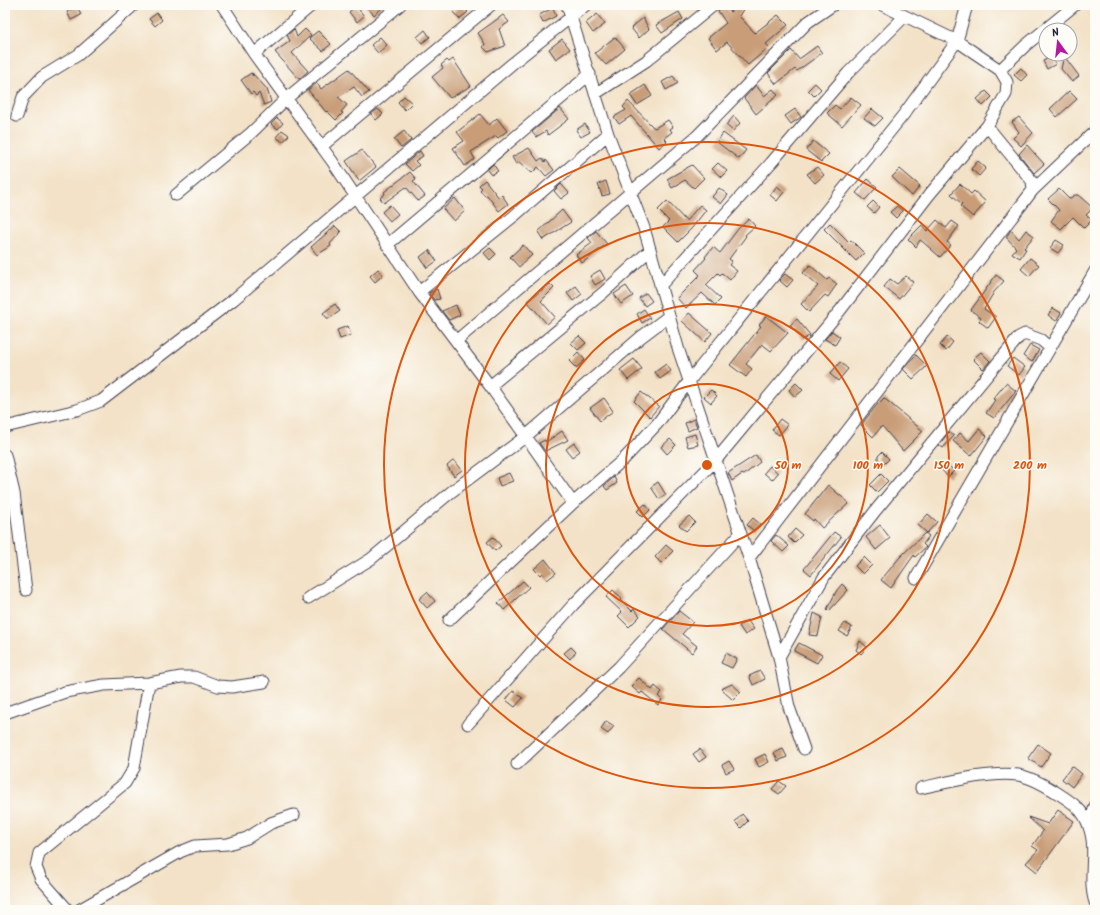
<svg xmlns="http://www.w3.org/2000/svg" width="1100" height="915" font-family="Kalam,sans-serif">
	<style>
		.building { fill: #c99d77 }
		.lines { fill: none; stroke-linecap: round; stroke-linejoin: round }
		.street-casing { stroke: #413f50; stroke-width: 13 }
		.street { stroke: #fff; stroke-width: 11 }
		.ring { fill: none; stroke: #de560e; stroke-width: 2 }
		.centre { fill: #de560e; stroke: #fdfcf7; stroke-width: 2 }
		.ring-label { font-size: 12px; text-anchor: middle; font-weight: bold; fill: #de560e; stroke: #fdfcf7; stroke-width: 3; stroke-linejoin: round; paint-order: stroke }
	</style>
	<rect width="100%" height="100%" fill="#fdfcf7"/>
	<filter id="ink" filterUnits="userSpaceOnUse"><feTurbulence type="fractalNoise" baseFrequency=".025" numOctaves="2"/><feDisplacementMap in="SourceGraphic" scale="8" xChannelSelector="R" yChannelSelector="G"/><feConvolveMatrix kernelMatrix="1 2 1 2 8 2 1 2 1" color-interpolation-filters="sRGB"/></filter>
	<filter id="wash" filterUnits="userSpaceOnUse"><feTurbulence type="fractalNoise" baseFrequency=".012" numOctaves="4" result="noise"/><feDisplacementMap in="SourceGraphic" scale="16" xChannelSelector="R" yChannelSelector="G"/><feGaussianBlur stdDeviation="0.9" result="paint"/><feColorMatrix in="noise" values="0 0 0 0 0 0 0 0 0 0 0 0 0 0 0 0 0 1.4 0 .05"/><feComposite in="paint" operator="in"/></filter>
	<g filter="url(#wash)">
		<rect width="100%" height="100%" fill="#f3e2c7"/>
		<g id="blocks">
			<path class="building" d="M365 5H385L374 15Z
				M460 5 468 12 459 19 453 12Z
				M725 5 730 12 739 5H746L739 16 755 33 778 15 788 25 766 44 769 47 748 65 727 42 717 50 708 38 726 23 718 11 721 6Z
				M77 6 81 15 71 20 67 12Z
				M356 6 364 16 357 22 349 12Z
				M553 8 556 16 543 23 539 15Z
				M679 12 683 19 662 33 656 25Z
				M157 13 162 20 155 26 149 19Z
				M597 14 605 24 593 33 586 23Z
				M503 15 509 22 499 29 505 46 488 52 483 47 485 44 478 33Z
				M643 18 649 29 639 38 631 28Z
				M294 29 297 37 305 29 311 35 292 53 308 71 299 79 275 52 290 41 287 35Z
				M425 30 430 37 422 43 417 37Z
				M318 31 331 44 323 51 309 38Z
				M380 37 387 45 378 53 371 45Z
				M615 37 625 49 606 65 595 53Z
				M562 39 570 49 556 59 549 49Z
				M817 46 822 53 797 71 795 69 776 84 768 73 791 50 799 59Z
				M1052 56 1056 64 1047 69 1043 61Z
				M1064 56 1079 76 1072 82 1061 69Z
				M453 59 471 86 450 98 432 77 443 68 441 65 447 60 449 62Z
				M1021 68 1027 75 1021 81 1014 75Z
				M349 69 369 92 362 97 354 87 338 97 347 105 341 112 343 113 336 120 327 111 326 112 308 90 317 83 321 89Z
				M251 73 253 76 252 73 267 89 271 102 264 105 259 93 256 96 253 92 251 94 241 80Z
				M673 76 678 83 666 90 662 82Z
				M815 83 821 89 814 96 808 90Z
				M645 85 652 96 637 105 630 95Z
				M756 85 764 96 773 89 778 95 756 114 744 98Z
				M986 91 992 97 983 106 977 99Z
				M1069 91 1077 99 1057 117 1050 109Z
				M404 96 412 103 405 110 398 102Z
				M851 97 861 105 842 126 827 113 835 105 840 109Z
				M628 101 653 127 655 128 668 120 673 127 670 129 672 132 664 138 667 141 659 148 631 116 619 124 614 117 626 110 623 107Z
				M560 108 569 119 548 135 546 131 536 137 532 132Z
				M378 109 383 114 376 120 371 114Z
				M795 109 801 117 791 124 785 116Z
				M872 109 883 118 875 126 864 118Z
				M480 114 489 125 497 118 507 131 498 138 496 136 471 152 475 159 465 166 453 148 464 141 457 132Z
				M734 116 740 123 733 131 726 125Z
				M1019 117 1033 133 1021 146 1013 138 1019 132 1012 122Z
				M277 118 283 123 278 129 271 124Z
				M585 124 590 132 581 137 576 130Z
				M282 130 289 135 283 142 276 137Z
				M404 131 411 140 401 148 394 139Z
				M723 133 746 150 739 159 717 142Z
				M813 141 829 154 821 162 806 150Z
				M1027 145 1044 164 1034 173 1019 154Z
				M529 148 538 161 542 158 545 162 546 160 554 170 546 176 538 167 532 173 519 162 516 164 512 157Z
				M362 150 376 167 359 181 346 161Z
				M420 151 423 156 415 161 419 165 412 171 405 164Z
				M978 161 986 168 979 176 971 169Z
				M718 163 727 171 721 177 712 169Z
				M493 164 498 171 491 175 487 170Z
				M692 165 704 178 694 188 685 180 672 188 667 179Z
				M817 167 824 175 815 183 807 174Z
				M900 169 920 186 912 196 892 177Z
				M410 172 416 179 413 181 425 196 418 201 406 187 384 203 380 198 385 194 384 192Z
				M868 179 877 187 865 200 856 193Z
				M485 180 499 198 502 195 508 204 499 211 487 195 485 196 480 190 482 188 479 185Z
				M606 181 610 194 602 196 598 184Z
				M561 184 569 193 561 199 554 191Z
				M960 184 971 194 974 191 986 202 973 217 960 206 962 204 951 194Z
				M777 186 784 192 777 201 770 195Z
				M719 188 728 195 721 204 712 197Z
				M1059 189 1069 199 1075 195H1078L1093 208 1086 215 1092 220 1084 228 1073 217 1061 229 1051 221 1059 210 1048 199Z
				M455 198 465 211 454 221 443 209Z
				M667 201 686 221 700 205 706 210 691 229 678 242 663 227 669 221 658 210Z
				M873 201 879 207 874 213 867 207Z
				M390 205 398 214 390 221 382 212Z
				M897 206 903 211 896 218 890 212Z
				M562 210 571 222 543 240 538 232Z
				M749 219 755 226 745 235 746 236 729 259 732 261 729 265 737 271 730 280 722 273 720 275 718 273 706 285 721 299 715 305 702 293 686 308 677 298 700 275 695 270 706 258 705 257 713 247 720 253 738 229Z
				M937 220 946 228 952 221 959 226 947 242 951 245 940 257 923 242 920 240 916 247 908 239 922 225 927 231Z
				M830 223 849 242 851 240 864 253 856 261 824 229Z
				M335 226 341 232 330 244 331 246 317 255 311 247Z
				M1011 230 1019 239 1026 230 1034 236 1024 248 1026 249 1020 258 1012 253 1016 248 1006 237Z
				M596 231 607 244 582 263 576 255 592 243 588 238Z
				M1056 240 1064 245 1058 253 1050 248Z
				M523 245 532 255 519 267 510 257Z
				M490 248 496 254 490 260 484 253Z
				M429 250 437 261 427 268 420 257Z
				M1030 258 1039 265 1029 276 1021 269Z
				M810 265 827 280 829 278 837 284 828 297 825 295 809 312 801 304 818 286 803 273Z
				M378 269 383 275 375 282 370 276Z
				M600 270 605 279 595 285 590 276Z
				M785 274 793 280 787 287 779 280Z
				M996 275 1004 281 994 292 984 309 996 317 988 328 979 321 981 318 971 310Z
				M906 276 913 282 899 299 884 287 890 279 897 284Z
				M550 284 554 288 541 301 555 317 547 324 527 301Z
				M576 286 582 294 573 301 567 293Z
				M626 286 633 296 621 304 614 294Z
				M437 289 440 299 434 300 429 293Z
				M646 293 652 301 645 306 639 298Z
				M335 304 340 311 330 318H327L323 313Z
				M456 305 460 315 449 320 442 311Z
				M1053 308 1061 313 1056 321 1048 315Z
				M644 309 650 318 642 323 637 314Z
				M689 313 712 333 705 342 682 321Z
				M766 316 788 333 771 351 762 344 746 364 752 369 746 377 730 365 761 326 759 325Z
				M797 319 810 335 803 340 790 325Z
				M348 326 351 335 340 339 337 330Z
				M832 331 840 337 835 345 825 339Z
				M579 336 586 343 578 350 571 343Z
				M947 337 953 342 946 351 940 345Z
				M1030 345 1039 350 1032 362 1023 356Z
				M578 352 585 360 576 368 569 361Z
				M981 352 990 361 983 369 973 359Z
				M916 355 927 366 913 379 903 369Z
				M1013 358 1025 367 1019 375 1007 366Z
				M634 359 642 369 628 380 620 370Z
				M840 362 848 369 838 381 830 374Z
				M666 364 671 371 660 379 655 372Z
				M796 383 803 390 795 397 789 390Z
				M1006 383 1016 391 994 418 986 413 995 400 993 399Z
				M711 390 717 396 711 403 704 397Z
				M641 392 659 406 650 417 634 401Z
				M604 398 613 411 600 421 590 408Z
				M884 398 923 431 903 451 882 426 873 437 861 425 876 406Z
				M694 419 697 427 688 431 685 423Z
				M780 419 788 425 779 435 772 430Z
				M979 429 987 436 971 456 953 441 960 433 969 441Z
				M562 431 568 440 545 451 539 443 545 440 546 442Z
				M949 432 954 436 943 448 939 445Z
				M695 434 698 445 688 447 685 437Z
				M670 439 676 445 667 454 661 447Z
				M574 443 580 451 572 457 566 449Z
				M882 452 889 459 883 465 878 459V456Z
				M756 455 760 462 744 475 742 474 732 481 728 473Z
				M454 460 462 470 454 476 447 466Z
				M948 465 954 471 948 477 942 470Z
				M770 466 778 473 772 480 764 473Z
				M509 473 513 481 500 486 497 478Z
				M881 474 888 481 877 492 870 485Z
				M614 477 617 483 607 490 604 486Z
				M658 482 666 495 659 499 651 487Z
				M828 485 849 503 822 528 814 519 813 521 805 514Z
				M645 504 650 510 643 517 637 511Z
				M928 514 937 522 927 533 918 525Z
				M689 516 695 522 686 531 679 525Z
				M753 518 760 524 754 531 747 525Z
				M880 525 890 538 876 550 866 537Z
				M795 529 802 535 794 543 788 537Z
				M834 532 841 537 811 575 804 569Z
				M925 533 929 536 923 544 926 547 915 557 914 555 891 588 881 580 900 557Z
				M776 535 789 546 783 552 771 541Z
				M493 537 501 546 495 551 487 542Z
				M666 545 673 551 661 563 655 557Z
				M864 557 872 565 863 574 855 566Z
				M545 559 556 573 547 580 542 573 540 575 534 569Z
				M523 581 529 587 504 610 498 603Z
				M842 584 848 590 829 611 827 609 837 590Z
				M613 590 622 598 621 600 632 611 634 609 640 616 629 627 618 616 622 612 606 597Z
				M427 592 435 601 427 608 419 599Z
				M679 611 693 622 682 634 697 646 692 653 663 629Z
				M814 613 822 617 818 636 809 635Z
				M747 620 754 629 745 635 739 626Z
				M845 623 852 627 847 636 839 631Z
				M860 641 867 647 861 654 856 650Z
				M799 643 822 655 817 663 794 651Z
				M571 647 576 652 570 659 564 653Z
				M726 653 737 659 732 668 721 663Z
				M760 671 765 679 753 685 749 676Z
				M639 678 652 690 655 686 662 692 658 696 662 700 658 705 642 692 640 694 631 686Z
				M732 684 741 692 733 700 721 689Z
				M513 691 523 698 515 707 506 700Z
				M606 721 614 726 608 734 601 729Z
				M1038 744 1051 753 1041 767 1028 758Z
				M700 749 706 757 699 762 693 754Z
				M783 749 787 757 778 761 774 753Z
				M765 754 769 762 759 767 755 759Z
				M729 761 734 769 726 773 722 765Z
				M1072 766 1082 774 1072 787 1062 779Z
				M779 781 786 786 779 794 772 789Z
				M1058 810 1074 821 1037 872 1026 863 1038 850 1032 846 1043 831 1028 817 1048 824Z
				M742 814 748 821 741 828 735 822Z"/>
		</g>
	</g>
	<g filter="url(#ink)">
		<use href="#blocks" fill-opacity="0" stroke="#413f50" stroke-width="1"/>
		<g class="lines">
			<defs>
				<path id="street" d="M222 5 254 54 332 161 419 292 490 386 573 503
					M567 5 608 134 644 228 679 351 749 558 779 657 789 707 804 749
					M254 54 312 5
					M1000 70 1026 45 1075 5
					M595 94 646 61 714 5
					M17 116 23 97 42 77 78 55 134 5
					M322 146 491 5
					M1033 190 1095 131
					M176 195 251 133 287 98 400 5
					M387 245 590 74
					M660 286 771 163 848 73 905 16
					M419 292 514 216 608 134
					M456 341 697 136 808 22 833 5
					M490 386 604 292 650 250
					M5 427 77 410 101 401 233 300 513 63 586 5
					M5 455 14 493 26 590
					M749 558 1033 190 1032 181 987 126
					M916 578 1095 271
					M308 598 371 559 451 492 525 437 641 337 669 316
					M449 620 573 503 623 460 657 424 690 380 904 114 957 41 967 5
					M779 657 824 577 876 510 1019 337 1025 334 1041 340 1050 348
					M5 713 65 692 104 685 149 683 181 677H194L218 686 232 687 264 682
					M468 724 573 605 716 460 839 312 929 195 987 126 1006 94 1007 82 1000 70 957 41 882 5
					M517 764 619 667 740 534
					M921 788C948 782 990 771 1018 775 1031 777 1048 787 1059 794 1073 803 1084 810 1089 827 1098 851 1087 879 1095 902
					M1089 827 1095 806
					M68 910 41 879 36 867 39 853 125 783 134 768 149 683
					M79 910 180 852 195 846 228 844 247 838 271 823 294 815"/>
			</defs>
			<use href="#street" class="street-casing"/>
			<use href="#street" class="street"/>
		</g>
	</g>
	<g class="ring">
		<circle cx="707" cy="465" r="81"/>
		<circle cx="707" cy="465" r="161"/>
		<circle cx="707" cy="465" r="242"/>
		<circle cx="707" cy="465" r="323"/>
	</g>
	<circle cx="707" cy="465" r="6" class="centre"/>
	<g class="ring-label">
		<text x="788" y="469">50 m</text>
		<text x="868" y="469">100 m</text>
		<text x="949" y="469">150 m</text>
		<text x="1030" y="469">200 m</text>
	</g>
	<rect width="1100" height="915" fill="none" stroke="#fdfcf7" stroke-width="20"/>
	<g transform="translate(1058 42) rotate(345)"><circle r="19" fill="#fdfcf7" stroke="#a5a5ac"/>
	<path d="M0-3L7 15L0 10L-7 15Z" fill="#b5179e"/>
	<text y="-6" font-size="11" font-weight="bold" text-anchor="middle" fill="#22223b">N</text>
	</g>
</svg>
